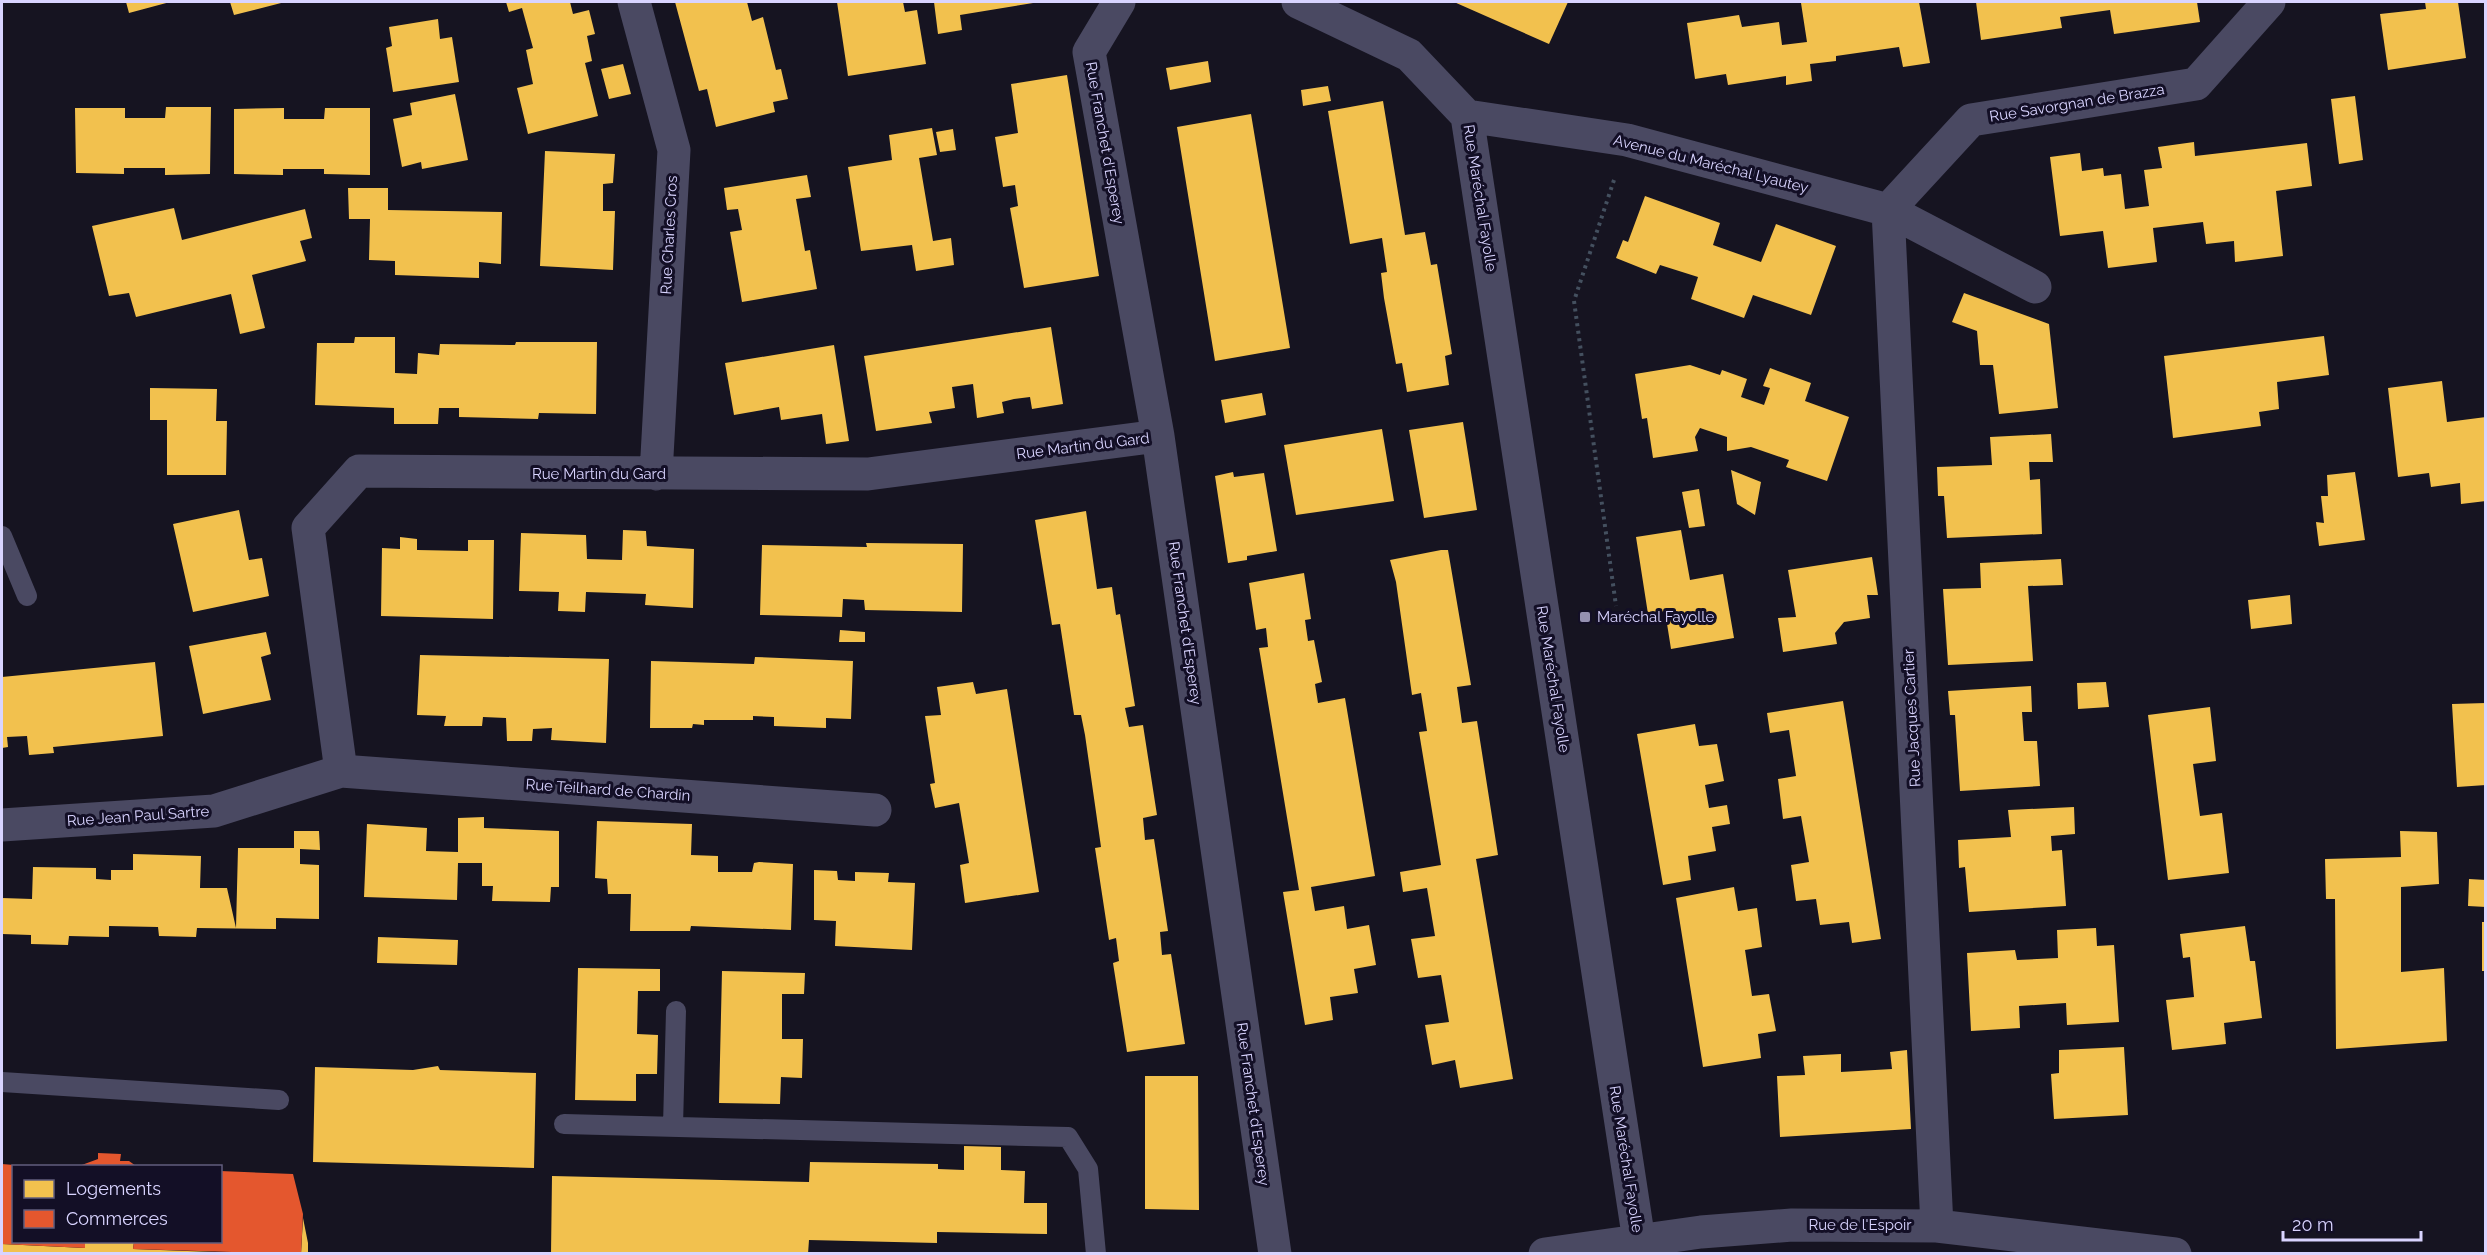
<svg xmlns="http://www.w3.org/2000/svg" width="2487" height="1255" font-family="Raleway,sans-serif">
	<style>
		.homes { fill: #f2c14e }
		.shops { fill: #e4572e }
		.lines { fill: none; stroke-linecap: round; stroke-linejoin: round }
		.path { stroke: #44505f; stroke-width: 4; stroke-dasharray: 3 4.5; stroke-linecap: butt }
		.service { stroke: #4a4962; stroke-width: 20 }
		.minor { stroke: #4a4962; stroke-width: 33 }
		.poi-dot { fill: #9591b1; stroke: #130f26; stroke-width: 2 }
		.labels { text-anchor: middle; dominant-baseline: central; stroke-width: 6; stroke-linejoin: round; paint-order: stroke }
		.street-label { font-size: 15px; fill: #d9d4ff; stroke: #130f26 }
		.poi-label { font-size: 15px; fill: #d9d4ff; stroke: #130f26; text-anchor: start }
	</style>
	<rect width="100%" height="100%" fill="#161421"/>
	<path class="homes" d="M126 2H170L129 13Z
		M230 2H285L234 15Z
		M506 2H570L573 14 589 10 595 34 587 36 592 61 585 63 598 116 528 134 517 88 533 84 526 50 533 48 522 8 509 12Z
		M675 2H747L752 21 763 17 776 70 781 69 788 99 773 102 775 112 716 127 707 89 699 91Z
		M837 2H903L905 12 917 10 926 64 848 76Z
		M934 2H1033V3L960 15 962 30 938 34Z
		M1454 2H1568L1549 44Z
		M1810 2H1919L1930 63 1903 67 1899 47 1836 56V61L1810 64 1812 81 1786 85V76L1728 85 1726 74 1695 79 1687 23 1739 15 1742 27 1779 22 1782 45 1807 42 1801 3Z
		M1976 2H2197L2200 22 2114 34 2110 10 2060 17 2062 28 1981 40Z
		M2425 2H2458L2466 58 2388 70 2380 14 2426 9Z
		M438 19 440 39 452 37 459 82 393 92 386 48 392 46 389 27Z
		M1208 61 1211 82 1170 90 1166 68Z
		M623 64 631 94 609 99 601 69Z
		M1067 75 1099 276 1024 288 1010 208 1018 206 1015 185 1003 187 995 137 1018 133 1011 84Z
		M1328 86 1331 101 1303 106 1301 90Z
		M455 94 468 160 422 169 421 162 402 167 393 119 412 115 410 103Z
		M2355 96 2363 160 2339 164 2331 99Z
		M1383 101 1405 235 1425 232 1431 265 1437 264 1452 354 1445 356 1449 385 1407 392 1402 363 1396 364 1384 298 1381 273 1387 272 1382 238 1350 244 1328 111Z
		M166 107H211L210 174 165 175V168H124V174L76 173 75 108H125V118H165Z
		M284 108V119H324L325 108H370V175L324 174V169H283V175L234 174V109Z
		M1251 114 1290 348 1215 361 1177 127Z
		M932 128 937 155 919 158 933 241 951 238 954 265 916 271 912 245 861 251 848 167 892 160 889 135Z
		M953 129 956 150 940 152 936 132Z
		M2194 142 2195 156 2307 143 2312 186 2276 191 2283 256 2235 262 2234 241 2206 244 2203 222 2153 228 2157 262 2108 268 2103 231 2060 236 2050 157 2080 153 2082 171 2103 168 2104 176 2121 174 2125 209 2149 206 2144 170 2162 168 2158 147Z
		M545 151 615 154 613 183 603 184V211H615L613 270 540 266Z
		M807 175 811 197 796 199 805 251 810 250 817 289 742 302 730 232 742 230 738 209 727 210 724 188Z
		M348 188H388V210L502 212 501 264 479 262V278L395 275V261L369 260 370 219H349Z
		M1645 196 1720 223 1713 245 1761 262 1776 224 1836 246 1811 315 1753 295 1744 318 1691 299 1698 277 1660 265 1656 274 1616 258 1623 240 1628 242Z
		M174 208 182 240 305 209 312 238 300 241 306 261 252 275 265 328 240 334 231 294 136 317 129 293 109 296 92 226Z
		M1964 293 2049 324 2058 408 1999 414 1993 365H1980L1977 331 1952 322Z
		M1051 327 1063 404 1032 409 1030 397 1014 399 1002 402 1004 413 977 418 973 384 952 387 955 408 929 412 932 423 876 431 864 356Z
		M2324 336 2329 375 2277 382 2279 409 2259 412 2261 426 2173 438 2164 356Z
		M355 337H395V373L417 374 418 353 439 355 440 344 515 345 516 342H597L596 414 539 413 538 419 459 417V408H439L438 424H394V408L315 405 317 343H354Z
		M834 345 849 441 826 444 822 414 781 420 779 407 734 415 725 363Z
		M1690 365 1720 375 1722 370 1747 379 1741 397 1764 405 1770 388 1763 386 1770 368 1811 383 1805 401 1849 417 1827 481 1786 467 1789 460 1751 447 1727 451V437L1700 428 1695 437 1698 451 1653 458 1647 418 1642 419 1635 374Z
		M2442 381 2447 422 2486 417V501L2461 504 2460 483 2431 487 2429 473 2398 477 2388 388Z
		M150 388 217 389 216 421H227L226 475H167V420H150Z
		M1262 393 1266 415 1225 423 1221 400Z
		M1463 422 1477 510 1424 518 1409 430Z
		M1382 429 1394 501 1296 515 1284 445Z
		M2051 434 2053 462H2029L2030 480 2040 479 2042 534 1947 538 1944 496H1938L1937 467 1992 465 1990 437Z
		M1731 470 1761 482 1755 515 1737 504Z
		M1233 472 1234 477 1264 473 1277 551 1247 556V560L1228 563 1215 476Z
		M2355 472 2365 540 2319 546 2316 522 2324 523 2321 496H2328L2327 475Z
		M1699 489 1705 526 1689 528 1682 492Z
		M239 510 249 560 262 558 269 596 193 612 173 524Z
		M1086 511 1097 589 1112 587 1116 615 1120 614 1135 706 1125 708 1129 727 1143 725 1157 815 1143 818 1145 840 1154 839 1168 931 1160 932 1162 955 1171 954 1185 1044 1127 1052 1113 963 1119 961 1116 938 1109 940 1095 848 1101 847 1085 735 1081 715H1074L1060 624 1052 625 1035 520Z
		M623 530 646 531 647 546 694 549 693 608 645 605 646 594 586 592 585 612 558 611 559 592 519 591 521 533 586 535 587 559 622 560Z
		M1681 530 1690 580 1723 574 1734 638 1671 649 1665 611 1648 614 1636 537Z
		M400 537 417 539V550L468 551V540H494L493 619 381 616 382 548 400 549Z
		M866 543 963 544 962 612 865 610 864 600 843 599 842 617 760 615 762 545 867 547Z
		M1441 550H1448L1471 685 1457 687 1462 723 1477 721 1498 855 1476 859 1513 1079 1460 1088 1455 1060 1432 1065 1425 1025 1449 1022 1441 975 1418 978 1411 939 1435 936 1427 888 1403 892 1400 872 1441 865 1419 732 1427 731 1421 693 1412 695 1396 582 1390 560Z
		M1872 557 1878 595H1867L1870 618 1844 622 1835 633 1837 644 1783 652 1778 618 1796 617 1788 570Z
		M2061 559 2063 585 2028 586 2033 661 1948 665 1943 589 1981 588 1980 563Z
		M1304 573 1311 619 1305 620 1308 641 1314 640 1322 682 1315 684 1318 703 1345 698 1375 876 1311 887 1315 911 1344 906 1347 929 1369 925 1376 965 1354 969 1358 993 1330 997 1333 1020 1305 1025 1283 892 1299 890 1259 648 1268 647 1266 628 1256 630 1249 583Z
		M2290 595 2292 624 2251 629 2248 600Z
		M840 630 865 632V642H839Z
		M266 632 271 654 261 657 271 700 203 714 189 646Z
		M420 655 609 659 606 743 551 740 552 728 533 729 532 741H507L506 718 483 717 482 726H444L446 716 417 715Z
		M755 657 853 661 851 719 826 718V728L774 726V717L753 716V720H704V725L693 724 692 728H650L651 661 754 664Z
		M155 662 163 736 53 747 54 753 29 755 27 736 7 737 8 747 2 748V677Z
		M973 682 976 694 1007 689 1039 892 965 903 960 865 969 863 959 803 935 808 930 784 935 783 925 716 941 715 937 687Z
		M2106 682 2109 707 2078 709 2077 683Z
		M2031 686 2032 712H2022L2024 741H2037L2040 786 1960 791 1955 715H1950L1948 691Z
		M1843 701 1881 939 1852 943 1849 922 1820 925 1816 899 1796 901 1791 865 1809 862 1801 816 1783 819 1778 779 1796 776 1789 730 1770 733 1767 713Z
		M2486 703V785L2457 787 2452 704Z
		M2210 707 2216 761 2193 764 2200 816 2222 813 2229 873 2168 880 2148 715Z
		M1695 724 1699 746 1717 744 1724 781 1705 785 1709 808 1727 805 1730 824 1712 827 1716 851 1688 856 1691 880 1663 885 1637 734Z
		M2074 807 2075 834 2051 836 2052 851 2062 850 2066 906 1969 912 1965 867 1959 868 1958 840 2011 837 2008 810Z
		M484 817V828L559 831V887H551L550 902 492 901 493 886H482V863H458L457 900 364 897 367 824 427 828 426 851 458 852V818Z
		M597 821 692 824 691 855 718 856V872H752L754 863 759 862 793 864 791 930 691 926 690 931H630L631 894H608L607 879 595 878Z
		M294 831H319L320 850 300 849V864L319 865V919L276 918V929L197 928 196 937 159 936 158 927 109 926V937L69 936 68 945 31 944V935L2 934V898L32 899 33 867 96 868V879L111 880V870H133V854L201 856 200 888H227L236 928 238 848H294Z
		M2400 831 2437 832 2439 884 2401 887V972L2444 968 2447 1041 2336 1049 2335 899H2326L2325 859 2401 857Z
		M814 870 837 871 838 880 855 881V872L889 873 888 882 915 883 912 950 835 946 836 921 814 920Z
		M2469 879 2486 880V907L2468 906Z
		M1734 887 1738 911 1757 908 1762 947 1745 950 1752 996 1769 994 1776 1031 1758 1034 1761 1058 1703 1067 1676 898Z
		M2482 922H2486V971H2482Z
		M2245 926 2250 961H2255L2262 1018 2224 1023 2226 1044 2172 1050 2166 1000 2194 997 2190 957 2183 958 2180 934Z
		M2096 928 2097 946 2114 945 2119 1022 2067 1025 2066 1003 2019 1006 2020 1028 1971 1031 1967 953 2015 950 2017 960 2058 958 2057 930Z
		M378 937 458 940 457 965 377 963Z
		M578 968 660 969V991H638L637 1034 658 1035 657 1074H636V1101L575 1100Z
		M722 971 805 973 804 994H782V1039H803L802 1078 781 1077 780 1104 719 1103Z
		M2124 1047 2128 1115 2054 1119 2051 1074 2059 1073V1050Z
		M1907 1050 1911 1129 1780 1137 1777 1076 1805 1075 1803 1056 1841 1054V1072L1892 1069 1890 1052Z
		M438 1066 440 1070 536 1073 534 1168 313 1162 315 1067 413 1070Z
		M1145 1076H1198L1199 1210 1145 1209Z
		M964 1146 1001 1147V1170L1025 1171 1024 1203H1047V1234L937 1232V1243L809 1240 808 1254H551L552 1176 809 1182 810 1162 938 1164V1169L964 1170Z
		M303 1218 308 1243V1254H301Z
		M85 1242H134L133 1249 215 1252V1254H2V1244L85 1248Z"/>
	<path class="shops" d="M98 1153 121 1154 120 1161H129L136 1166H79L98 1159Z
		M2 1164 14 1165V1242H85V1248L2 1244Z
		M220 1171 293 1174 303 1214 301 1254 133 1249 134 1242H220Z"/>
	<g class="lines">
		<path class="path" d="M1614 180 1574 301 1616 606"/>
		<path class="service" d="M2 536 27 596
			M2 1082 279 1100
			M564 1124 1068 1137 1088 1169 1096 1254
			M673 1126 676 1011"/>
		<path class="minor" d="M634 2 674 150 656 474
			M1119 2 1089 52 1158 436 1275 1254
			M1298 2 1409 55 1467 116 1627 140 1888 210 2035 287
			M1467 116 1639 1241
			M341 771 308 528 359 471 868 474 1158 436
			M2 825 214 811 341 771 875 810
			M1937 1226 1888 210 1971 120 2196 84 2269 2
			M1545 1254 1701 1232 1792 1225 1937 1226 2175 1254"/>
	</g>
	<rect class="poi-dot" x="1579" y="611" width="12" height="12" rx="3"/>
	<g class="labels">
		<g class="street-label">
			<text transform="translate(2077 103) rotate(-9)">Rue Savorgnan de Brazza</text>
			<text transform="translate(1105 143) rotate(80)">Rue Franchet d'Esperey</text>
			<text transform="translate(1711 164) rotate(14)">Avenue du Maréchal Lyautey</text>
			<text transform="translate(1480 198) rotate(81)">Rue Maréchal Fayolle</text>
			<text transform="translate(669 235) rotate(-87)">Rue Charles Cros</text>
			<text transform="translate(1083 446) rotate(-7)">Rue Martin du Gard</text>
			<text x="599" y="474">Rue Martin du Gard</text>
			<text transform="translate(1185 623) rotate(82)">Rue Franchet d'Esperey</text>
			<text transform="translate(1553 679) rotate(81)">Rue Maréchal Fayolle</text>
			<text transform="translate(1912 718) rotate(-93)">Rue Jacques Cartier</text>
			<text transform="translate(608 790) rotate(4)">Rue Teilhard de Chardin</text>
			<text transform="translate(138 816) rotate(-4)">Rue Jean Paul Sartre</text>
			<text transform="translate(1253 1104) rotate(82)">Rue Franchet d'Esperey</text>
			<text transform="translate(1626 1159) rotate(81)">Rue Maréchal Fayolle</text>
			<text x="1860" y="1225">Rue de l'Espoir</text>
		</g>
		<g class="poi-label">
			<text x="1597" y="617">Maréchal Fayolle</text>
		</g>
	</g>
	<rect width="2487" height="1255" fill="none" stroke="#d9d4ff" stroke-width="6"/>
	<rect x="12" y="1165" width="210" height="78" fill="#130f26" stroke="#625e7d" stroke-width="1.5"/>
	<rect x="24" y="1180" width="30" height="18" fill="#f2c14e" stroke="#625e7d" stroke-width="1.5"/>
	<text x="66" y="1195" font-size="18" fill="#d9d4ff">Logements</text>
	<rect x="24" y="1210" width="30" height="18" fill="#e4572e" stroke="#625e7d" stroke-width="1.5"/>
	<text x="66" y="1225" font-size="18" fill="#d9d4ff">Commerces</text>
	<path d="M2283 1231v9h138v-9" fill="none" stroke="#d9d4ff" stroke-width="3"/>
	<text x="2292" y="1231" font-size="18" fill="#d9d4ff" stroke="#130f26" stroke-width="4.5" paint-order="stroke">20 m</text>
</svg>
